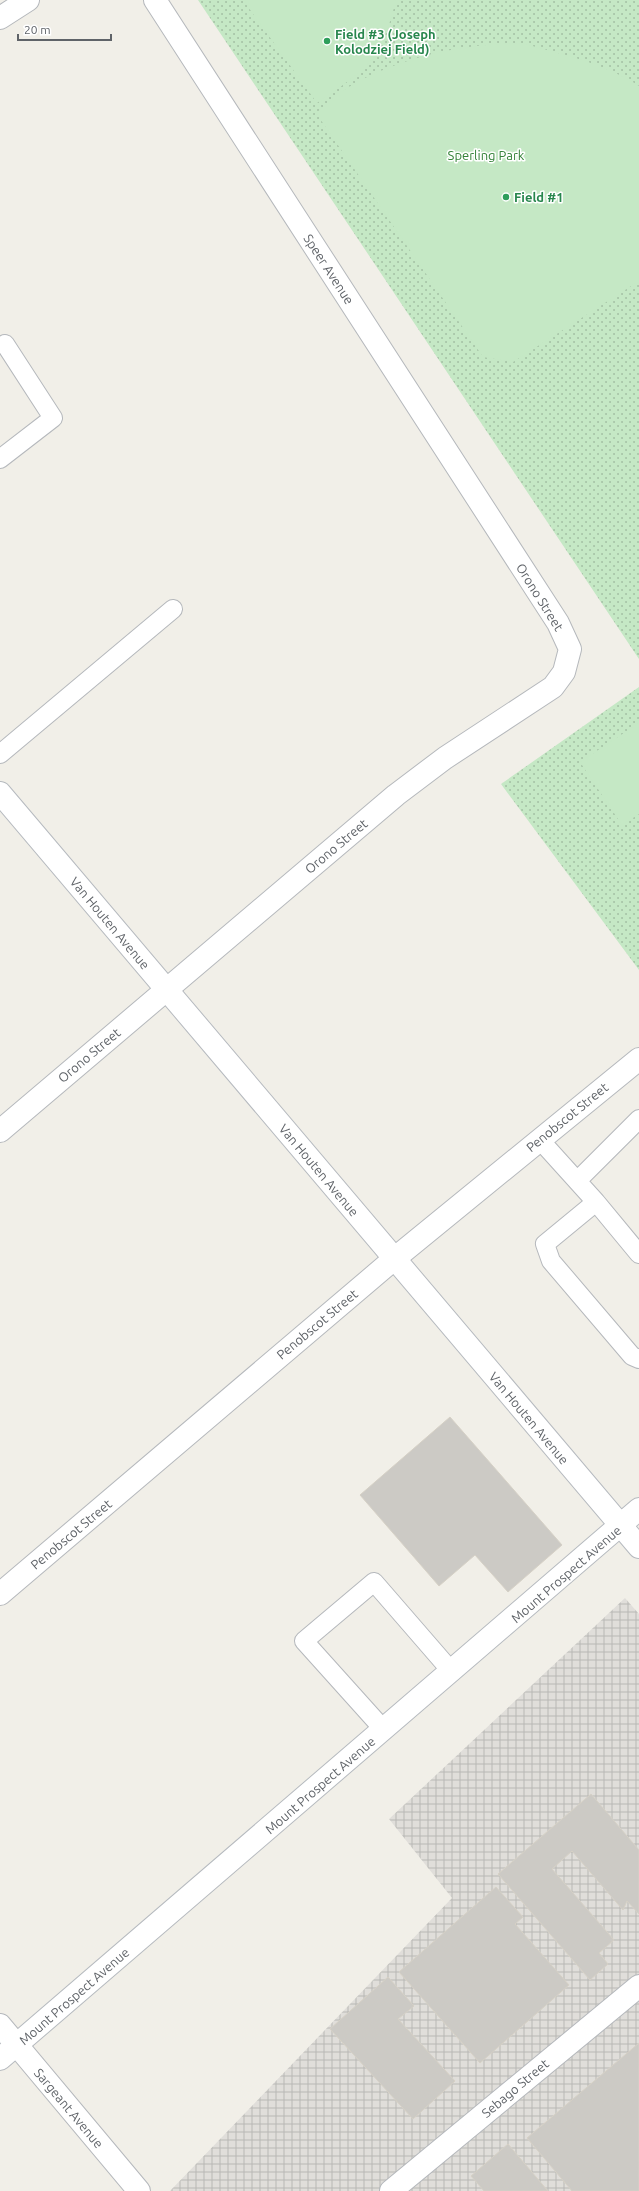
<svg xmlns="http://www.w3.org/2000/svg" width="639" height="2191" font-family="Ubuntu,sans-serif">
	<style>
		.industrial { fill: url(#industrial-grid) }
		.grass { fill: url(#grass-dots) }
		.pitch { fill: #c5e8c5 }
		.building { fill: #cccac5; stroke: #d6d1c6 }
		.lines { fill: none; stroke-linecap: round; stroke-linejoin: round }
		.lane-casing { stroke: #b5b8bc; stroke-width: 20 }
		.street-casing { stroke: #b5b8bc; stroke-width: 24 }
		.secondary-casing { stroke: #b6babf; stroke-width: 24 }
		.lane { stroke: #fff; stroke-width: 18 }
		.street { stroke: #fff; stroke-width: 22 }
		.secondary { stroke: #fff; stroke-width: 22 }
		.leisure-dot { fill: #2e9e5b; stroke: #fff; stroke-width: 1.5 }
		.labels { text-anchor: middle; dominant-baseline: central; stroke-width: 3; stroke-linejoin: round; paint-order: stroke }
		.leisure-label { font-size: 13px; font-weight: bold; fill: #27864d; stroke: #fff; text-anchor: start }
		.park-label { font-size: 13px; fill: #348238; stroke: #fff }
		.street-label { font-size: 13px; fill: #5f6368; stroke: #fff }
	</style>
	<defs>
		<pattern id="industrial-grid" width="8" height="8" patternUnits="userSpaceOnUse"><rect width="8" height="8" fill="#e0deda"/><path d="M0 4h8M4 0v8" fill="none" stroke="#b9b8b5"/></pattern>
		<pattern id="grass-dots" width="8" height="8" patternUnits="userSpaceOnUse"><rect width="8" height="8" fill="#c5e8c5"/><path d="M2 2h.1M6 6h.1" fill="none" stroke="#a3c0a4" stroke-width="1.8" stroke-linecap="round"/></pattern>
	</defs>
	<rect width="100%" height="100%" fill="#f1efe8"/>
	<path class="industrial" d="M625 1598 639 1614V2191H170L452 1898 389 1819Z"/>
	<path class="grass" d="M198 0H639V659Z
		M639 687V970L501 784Z"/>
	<path class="pitch" d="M243 0H396C391 18 386 40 375 55 360 75 337 89 317 103Z
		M521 43C561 54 604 63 639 86V281L513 362 483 357 316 113C326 105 336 95 347 88 399 57 462 44 521 43Z
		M639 723V814L622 825 580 762Z"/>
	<path class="building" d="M450 1417 562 1545 508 1592 475 1555 439 1586 360 1495Z
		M591 1794 639 1850V1914L627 1901 623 1910 572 1851 552 1869 614 1940 599 1953 608 1964 590 1980 498 1874Z
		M496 1887 523 1917 515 1924 569 1985 480 2063 399 1972Z
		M388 1977 414 2006 398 2019 455 2081 413 2119 330 2029Z
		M639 2043V2191H572L527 2138Z
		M508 2144 548 2191H484L471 2176Z"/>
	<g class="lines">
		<defs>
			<path id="lane" d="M0 459 53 418 5 344
				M0 754 173 609
				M540 1140 596 1202 639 1254
				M577 1181 639 1119
				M596 1202 545 1244 551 1261 632 1356 639 1359
				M384 1730 304 1641 374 1582 452 1672"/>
			<path id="street" d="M0 18 28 0
				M0 1131 396 795 445 758 553 687 564 672 570 649 558 623 155 0
				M0 1594 394 1259 639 1059
				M0 2025 139 2191
				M391 2191 639 1986"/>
			<path id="secondary" d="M0 793 639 1547
				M0 2059 639 1509"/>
		</defs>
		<use href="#lane" class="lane-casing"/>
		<use href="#street" class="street-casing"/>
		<use href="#secondary" class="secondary-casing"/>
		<use href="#lane" class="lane"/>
		<use href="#street" class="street"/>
		<use href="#secondary" class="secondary"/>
	</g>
	<g class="leisure-dot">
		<circle cx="327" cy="41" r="4"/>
		<circle cx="506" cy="197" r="4"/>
	</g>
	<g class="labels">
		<g class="leisure-label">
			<text x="335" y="34">Field #3 (Joseph<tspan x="335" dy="15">Kolodziej Field)</tspan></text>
			<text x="514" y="197">Field #1</text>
		</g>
		<g class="park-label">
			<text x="486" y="155">Sperling Park</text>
		</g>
		<g class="street-label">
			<text transform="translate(329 269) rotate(57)">Speer Avenue</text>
			<text transform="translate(540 597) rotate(58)">Orono Street</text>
			<text transform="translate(336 846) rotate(-40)">Orono Street</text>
			<text transform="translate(110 923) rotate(50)">Van Houten Avenue</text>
			<text transform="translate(89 1055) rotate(-40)">Orono Street</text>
			<text transform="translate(567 1117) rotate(-39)">Penobscot Street</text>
			<text transform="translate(319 1170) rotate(50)">Van Houten Avenue</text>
			<text transform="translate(317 1324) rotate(-40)">Penobscot Street</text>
			<text transform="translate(529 1418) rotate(50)">Van Houten Avenue</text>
			<text transform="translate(71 1534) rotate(-40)">Penobscot Street</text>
			<text transform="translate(566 1574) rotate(-41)">Mount Prospect Avenue</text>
			<text transform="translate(320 1785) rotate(-41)">Mount Prospect Avenue</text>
			<text transform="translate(74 1996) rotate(-41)">Mount Prospect Avenue</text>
			<text transform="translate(515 2088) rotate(-40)">Sebago Street</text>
			<text transform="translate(69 2108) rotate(50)">Sargeant Avenue</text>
		</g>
	</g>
	<path d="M18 34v6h93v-6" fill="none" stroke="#5f6368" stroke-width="2"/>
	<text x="24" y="34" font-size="12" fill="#5f6368" stroke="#ffffff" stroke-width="3" paint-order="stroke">20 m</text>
</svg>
